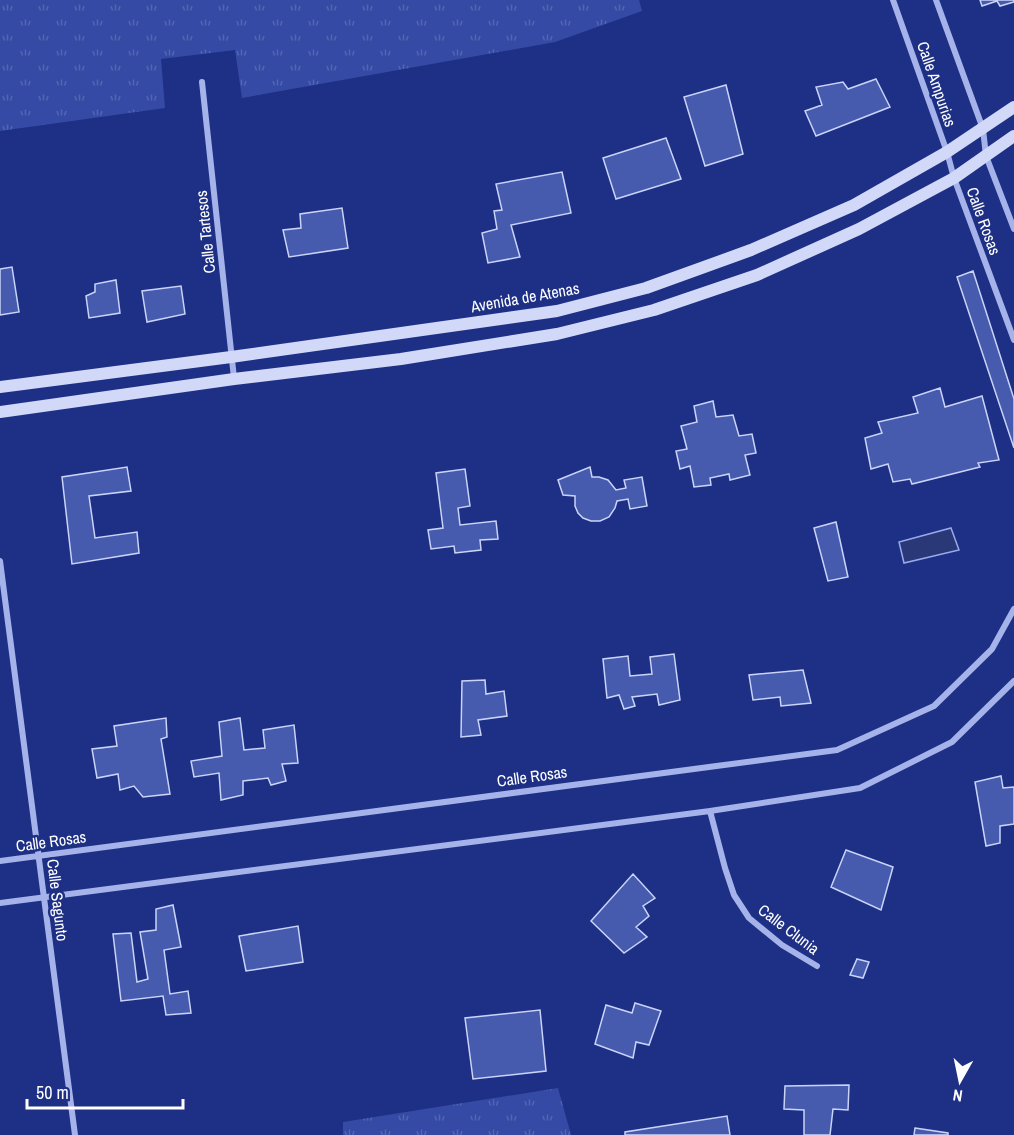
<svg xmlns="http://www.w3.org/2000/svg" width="1014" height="1135" font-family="'Archivo Narrow',sans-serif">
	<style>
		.grass { fill: url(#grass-tufts) }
		.water { fill: #2a3878; stroke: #99aaec; stroke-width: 1.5 }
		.building { fill: #465aae; stroke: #cad3f8; stroke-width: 1.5 }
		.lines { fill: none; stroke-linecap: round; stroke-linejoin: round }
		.street { stroke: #a5b3ea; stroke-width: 6 }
		.secondary { stroke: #d1d8f8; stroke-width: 12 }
		.labels { text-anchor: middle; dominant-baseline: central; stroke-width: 5; stroke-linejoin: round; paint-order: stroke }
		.street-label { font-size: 16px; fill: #fff; stroke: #1e3085 }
	</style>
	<defs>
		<pattern id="grass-tufts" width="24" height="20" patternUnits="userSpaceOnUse" patternTransform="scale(1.5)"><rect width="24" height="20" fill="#344aa4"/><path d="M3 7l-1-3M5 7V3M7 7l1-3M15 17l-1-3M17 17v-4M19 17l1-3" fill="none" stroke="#5265b2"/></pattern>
	</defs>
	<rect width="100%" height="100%" fill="#1e3085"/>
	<path class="grass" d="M0 0H639L642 11 555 42 242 98 235 50 161 59 165 108 0 131Z
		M558 1088 571 1135H343V1122Z"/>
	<path class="water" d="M951 528 959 550 904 563 899 542Z"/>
	<path class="building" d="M980 0H1014V2L1000 6 997 1 982 6Z
		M876 79 890 107 816 136 805 111 822 105 816 87 843 82 848 89Z
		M726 85 743 154 705 166 684 97Z
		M666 138 681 179 616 199 603 158Z
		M562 172 571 213 511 225 520 257 488 263 482 233 497 229 494 211 502 210 496 184Z
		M342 208 348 248 289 257 283 230 301 228 300 214Z
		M12 267 19 312 0 315V269Z
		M973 271 1014 399V448L957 277Z
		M116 280 120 313 89 318 86 296 95 292V284Z
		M181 286 185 314 147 322 142 291Z
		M940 388 945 407 982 396 999 460 978 463 980 467 912 484 910 479 893 482 888 464 871 469 865 438 882 433 878 422 918 413 913 397Z
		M713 401 716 417 733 415 739 436 752 434 756 453 745 455 750 475 730 480 729 474 710 478 711 485 694 487 690 466 680 469 676 451 687 449 681 426 697 422 694 406Z
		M127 467 131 491 89 496 95 538 137 532 139 553 72 564 62 477Z
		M590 467 592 477H599L608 480 616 490 626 488 624 480 642 477 647 506 630 509 628 499 617 501 615 508 609 517 600 521H591L583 518 578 513 575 506V496L563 495 558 480Z
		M465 469 470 506 458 508 460 525 496 521 498 539 480 540 481 550 455 553 454 546 431 549 428 530 443 528 436 473Z
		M836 522 848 577 828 581 814 528Z
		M674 654 680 700 659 705 657 694 632 697 635 706 624 709 619 695 607 698 603 659 628 656 630 676 652 674 650 657Z
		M803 670 811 703 781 706 780 697 753 700 749 675Z
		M485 680 486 694 504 691 507 716 478 720 481 735 461 737 462 681Z
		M166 718 167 737 161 739 170 794 143 797 134 786 120 790 118 774 97 778 92 749 117 746 114 726Z
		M240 718 244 750 265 748 263 730 294 725 298 763 282 764 286 781 271 785 268 778 243 781V795L221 800 219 773 194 777 191 761 222 756 219 722Z
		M1001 776 1003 788 1014 787V824L1000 826V843L986 846 975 782Z
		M846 850 893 867 881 910 831 887Z
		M633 874 655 898 643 906 649 916 636 927 647 937 624 953 591 921Z
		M173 905 181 947 164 950 170 994 188 991 191 1013 166 1015 163 996 121 1001 113 934 131 933 137 982 148 979 140 932 156 930V909Z
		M298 926 303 962 246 971 239 936Z
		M857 959 869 962 863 978 850 975Z
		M635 1003 661 1011 649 1045 636 1042 633 1058 595 1044 606 1005 632 1013Z
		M540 1010 546 1071 473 1079 465 1018Z
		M849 1085 848 1110 833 1109 830 1135H804V1110L784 1109 785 1086Z
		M727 1116 730 1135H625V1132Z
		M915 1128 948 1133V1135H914Z"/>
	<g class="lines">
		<path class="street" d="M893 0 947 152 954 178 1014 340
			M936 0 983 129 986 156 1014 229
			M202 82 234 378
			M0 561 75 1135
			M710 811 725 868 734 895 749 918 782 945 817 966
			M0 861 837 750 934 706 992 649 1014 609
			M0 903 710 811 860 788 952 742 1014 681"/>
		<path class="secondary" d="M0 387 231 357 557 311 646 288 751 250 854 205 947 152 1014 107
			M0 412 234 379 401 359 557 334 654 310 757 275 859 229 954 178 1014 136"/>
	</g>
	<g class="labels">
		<g class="street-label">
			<text transform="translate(937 84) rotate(71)">Calle Ampurias</text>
			<text transform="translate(984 221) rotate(70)">Calle Rosas</text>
			<text transform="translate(205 232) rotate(-96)">Calle Tartesos</text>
			<text transform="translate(525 297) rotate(-10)">Avenida de Atenas</text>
			<text transform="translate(532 776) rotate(-8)">Calle Rosas</text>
			<text transform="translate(51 841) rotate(-8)">Calle Rosas</text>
			<text transform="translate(58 900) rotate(83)">Calle Sagunto</text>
			<text transform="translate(789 929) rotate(37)">Calle Clunia</text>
		</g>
	</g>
	<g transform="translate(960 1081) rotate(189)" stroke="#1e3085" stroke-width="4.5" paint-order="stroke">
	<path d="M0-4.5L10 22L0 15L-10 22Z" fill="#ffffff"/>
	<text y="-9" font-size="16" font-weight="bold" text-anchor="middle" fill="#ffffff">N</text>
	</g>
	<path d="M27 1099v9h156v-9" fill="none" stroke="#ffffff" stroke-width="3"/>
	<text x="36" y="1099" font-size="18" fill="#ffffff" stroke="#1e3085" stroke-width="4.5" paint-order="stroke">50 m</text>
</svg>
